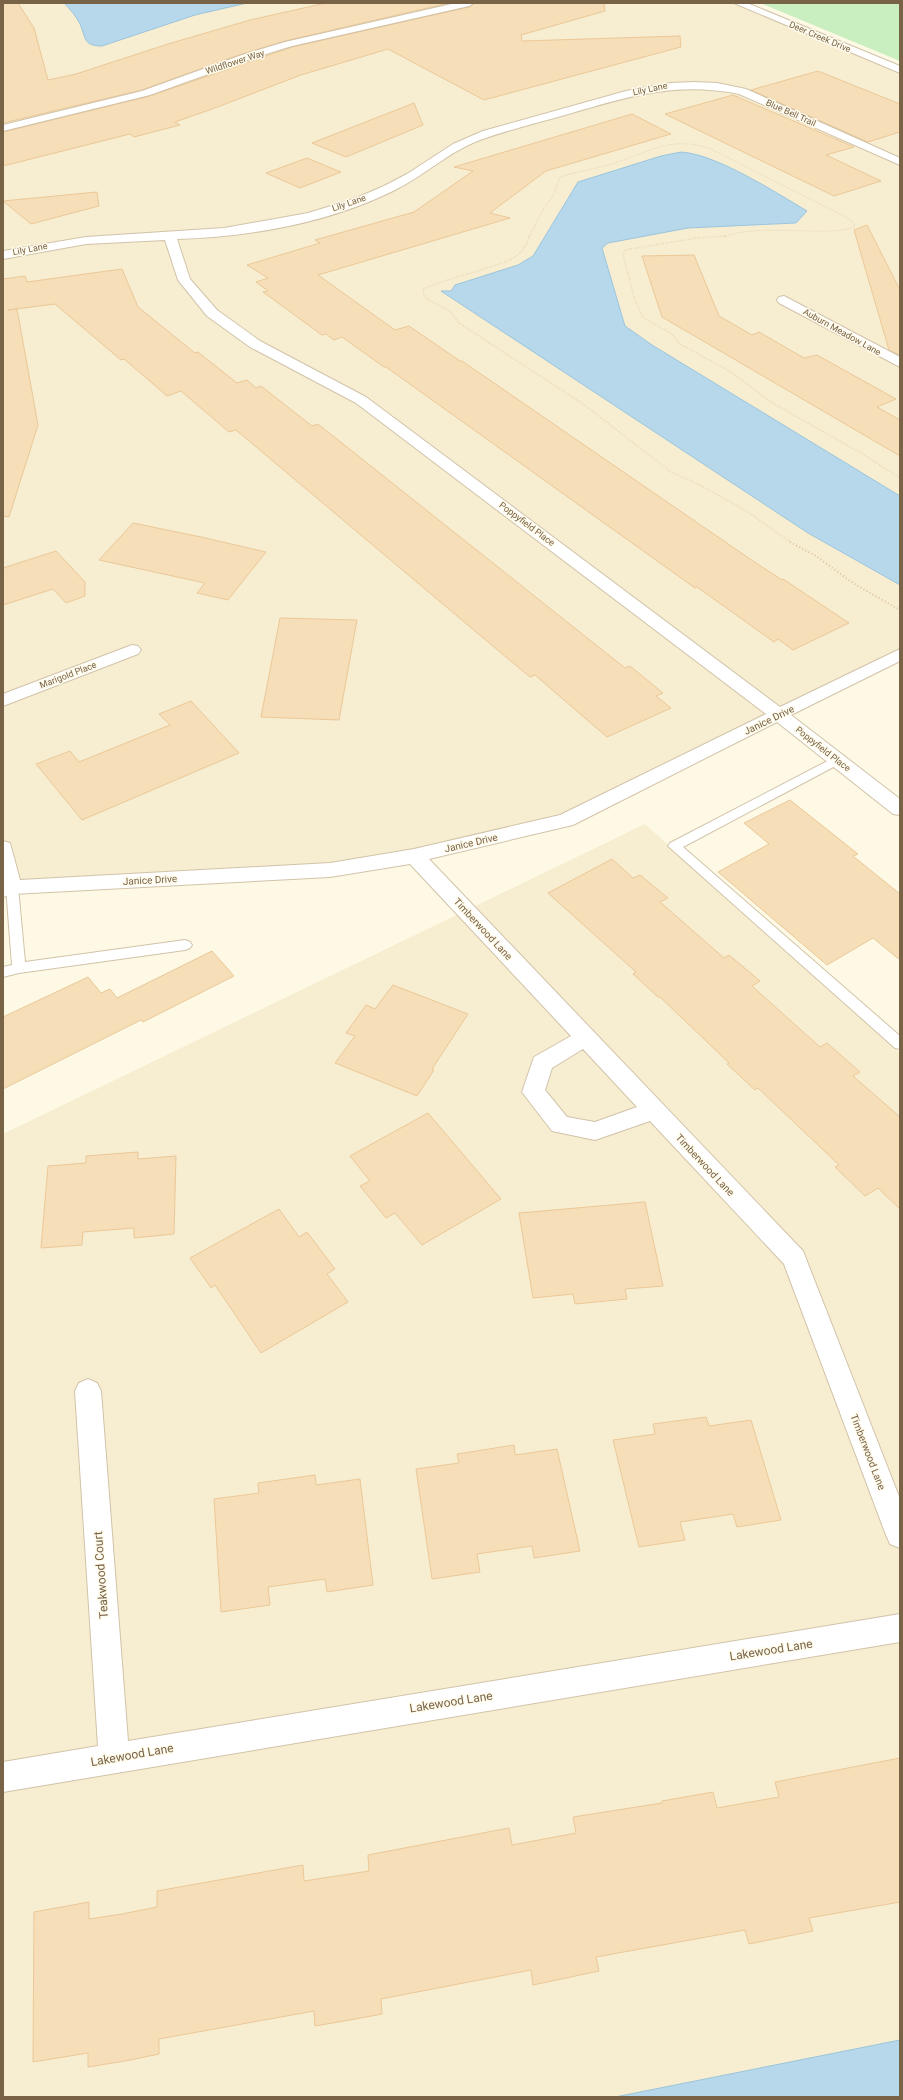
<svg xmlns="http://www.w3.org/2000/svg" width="903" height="2100" font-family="Roboto,sans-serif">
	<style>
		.residential { fill: #f7edd1 }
		.green { fill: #c9eec0 }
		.water { fill: #b6d8ea; stroke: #9bc5dd }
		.building { fill: #f6deb9; stroke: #ebc897 }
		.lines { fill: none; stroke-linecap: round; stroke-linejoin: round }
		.service-casing { stroke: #d1c3a9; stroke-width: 2 }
		.minor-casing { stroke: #d1c3a9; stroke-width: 2 }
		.path-far2 { stroke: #dcc29b; stroke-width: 1; stroke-dasharray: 0.5 1.5; stroke-linecap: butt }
		.path-far1 { stroke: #dcc29b; stroke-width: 1.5; stroke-dasharray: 0.5 2; stroke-linecap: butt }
		.path { stroke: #dcc29b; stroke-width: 2; stroke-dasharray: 1 2.5; stroke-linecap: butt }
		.service { fill: #fff; fill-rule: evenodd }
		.minor { fill: #fff; fill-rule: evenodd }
		.labels { text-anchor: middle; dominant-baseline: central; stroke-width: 3; stroke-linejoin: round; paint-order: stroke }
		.far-street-label { font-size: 9px; fill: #796347; stroke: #fffbec }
		.street-label { font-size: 10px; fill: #796347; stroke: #fffbec }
		.near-street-label { font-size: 12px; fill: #796347; stroke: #fffbec }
	</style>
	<rect width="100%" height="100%" fill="#fef9e4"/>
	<path class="residential" d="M3 3H741L900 70V655L566 820 330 870 3 890Z
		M645 824 900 1053V2097H3V1134Z"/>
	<path class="green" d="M760 3H900V61Z"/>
	<path class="water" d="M64 3H247L195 15 102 46C83 46 86 38 80 24 76 16 70 9 64 3Z
		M681 152C716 154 775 192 807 211L796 223 688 228 608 243 602 248 625 326 652 345 900 496V585L808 533 441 291H451L455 285 518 265 533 256 578 182 661 156Z
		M900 2040V2097H615Z"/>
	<path class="building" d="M3 3H18L34 28 48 80 76 74 168 44 250 20 326 3H449L285 41 242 54 142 90 3 123Z
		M475 3H604L605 11 521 35 522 41 680 36 681 47 484 100 388 49 301 75 215 108 175 122 180 125 134 137 130 134 3 166V132L150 96 292 47 469 7Z
		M818 71 900 104V132L868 142 751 90Z
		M733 95 854 147 826 155 881 181 834 196 665 114Z
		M414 103 423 125 346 157 312 143Z
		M632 114 671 134 546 171 490 213 510 218 318 275 395 330 409 326 460 361H462L753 561 782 580 783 579 849 623 793 650 778 639 774 642 697 587 695 588 386 367H384L342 337 334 340 326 334 322 335 263 292 268 291 256 282 268 278 247 265 320 243 315 240 414 212 473 171 454 167Z
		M307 158 341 172 300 188 266 173Z
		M97 192 99 206 31 224 3 201Z
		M867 225 900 290V355L889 350 854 230Z
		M694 255 719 316 752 335 759 332 804 358 817 355 896 399 877 407 900 420V456L662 317 642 256Z
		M122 269 138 307 195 353 198 352 237 383 247 380 256 388 261 386 312 426 318 424 625 668 630 666 663 693 656 696 671 708 607 737 535 675 530 677 488 642 236 430 229 432 181 391 167 396 124 359 121 360 55 304 8 310 17 309 38 425 9 517 3 516V279L25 276 27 282Z
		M133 523 201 537 266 552 228 600 197 593 205 583 99 560Z
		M56 551 85 582V596L66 603 53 589 3 605V568Z
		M280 618 357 620 339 720 261 717Z
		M191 701 239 753 82 820 36 764 70 751 79 762 170 725 159 714Z
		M790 800 858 854 853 856 900 894V960L873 938 827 965 718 872 769 844 744 823Z
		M612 859 633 878 640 875 668 898 660 902 724 958 729 955 760 981 752 986 820 1047 827 1043 860 1072 853 1076 900 1117V1209L878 1188 865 1196 835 1167 839 1165 758 1088 755 1090 727 1064 729 1063 660 997H658L633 974 636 972 548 893Z
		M212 951 234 976 143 1022 141 1020 3 1089V1017L88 977 101 993 110 989 117 998Z
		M393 985 468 1014 432 1069 434 1070 417 1096 335 1063 355 1036 346 1033 366 1005 375 1009Z
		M428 1113 501 1199 422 1245 395 1213 386 1218 360 1186 370 1181 350 1156Z
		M138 1152V1159L176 1156 174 1234 134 1238V1228L83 1232 82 1245 41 1248 48 1166 86 1163V1156Z
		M645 1202 663 1286 625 1289 627 1299 575 1304 573 1294 533 1298 519 1213Z
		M279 1209 299 1237 307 1232 335 1269 327 1274 348 1302 261 1353 215 1285 211 1288 190 1258Z
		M706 1417 709 1426 751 1420 781 1520 737 1527 733 1514 680 1522 685 1540 639 1547 613 1440 655 1434 653 1424Z
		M514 1445 515 1455 557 1449 580 1551 534 1558 532 1546 477 1554 480 1572 432 1579 416 1469 459 1463 457 1454Z
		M315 1475 316 1485 360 1479 373 1585 327 1592 325 1579 268 1587 270 1605 221 1612 214 1499 259 1493 258 1483Z
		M900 1758V1902L809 1918 813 1931 749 1944 745 1930 596 1957 599 1971 533 1985 531 1970 381 1999 382 2014 350 2020 315 2026 314 2011 159 2039V2054L125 2061 88 2067V2053L33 2062 34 1912 89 1902V1919L122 1914 157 1907V1891L303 1865 304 1881 369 1871 368 1855 509 1828 512 1845 576 1833 573 1817 662 1803V1801L713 1792 717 1808 779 1797 775 1782Z"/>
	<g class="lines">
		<defs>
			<path id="service" d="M837 756 841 757 843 760 841 763 683 847 900 1036V1049L895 1048 668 846 670 843Z
				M12 883 17 884 18 887 25 962 185 940 190 942 192 945 190 948 185 950 19 973 3 977V967L12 965 6 887 7 884Z"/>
			<path id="minor" d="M456 3H474L469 6 292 46 250 59 150 95 3 131V125L142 91 242 55 285 42Z
				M734 3H747L900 66V73Z
				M694 82 717 83 746 89 900 158V165L739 94C674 81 627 97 565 115 537 123 508 130 480 140 448 152 424 176 393 191 328 223 250 237 177 239L190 279 217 310 260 341 366 397 780 707 900 649V661L791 715 900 799V815L893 814 777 722 573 825 429 859 803 1251 900 1499V1548L890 1544 886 1535 784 1264 650 1121 595 1140 552 1131 522 1092 534 1057 571 1036 410 864 330 877 13 894 3 897V841L10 843 20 880 330 863 414 849 560 815 766 714 356 403 250 347 207 316 178 280 165 240 86 244 3 259V251L86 237 224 228 308 213 354 199 384 186 407 174 453 144 483 131 626 91 671 83ZM583 1049 637 1107 595 1122 567 1117 545 1090 552 1068Z
				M784 296 900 357V367L779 303 777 300 779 297Z
				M132 645 138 646 141 650 138 654 3 706V694Z
				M88 1379 97 1383 101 1391 128 1741 900 1614V1642L3 1792V1762L98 1746 75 1391 79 1383Z"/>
		</defs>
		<use href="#service" class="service-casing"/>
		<use href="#minor" class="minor-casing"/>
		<path class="path-far2" d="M529 237 544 208 553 196 560 177C578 171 596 169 614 163 650 152 670 136 709 148L842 215 852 221 855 226C844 232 828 231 815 231 785 231 751 227 723 237"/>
		<path class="path-far1" d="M529 236C529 241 524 249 520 253 506 267 447 277 424 289L423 293 427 299 450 311 459 323 583 404 671 472 700 485 748 512 792 543
			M726 236 697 238 625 250 623 255 635 301 644 318 672 334 680 344 731 372 771 402 866 456 900 478"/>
		<path class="path" d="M790 542 816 556 853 583 900 610"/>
		<use href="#service" class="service"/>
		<use href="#minor" class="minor"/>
	</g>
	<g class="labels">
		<g class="far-street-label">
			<text transform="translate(820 37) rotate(23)">Deer Creek Drive</text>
			<text transform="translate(235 62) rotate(-18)">Wildflower Way</text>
			<text transform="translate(650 89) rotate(-12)">Lily Lane</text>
			<text transform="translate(791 113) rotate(24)">Blue Bell Trail</text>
			<text transform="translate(349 203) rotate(-19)">Lily Lane</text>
			<text transform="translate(30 249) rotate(-11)">Lily Lane</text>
			<text transform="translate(842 332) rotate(29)">Auburn Meadow Lane</text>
			<text transform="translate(527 524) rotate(37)">Poppyfield Place</text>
			<text transform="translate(68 675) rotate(-21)">Marigold Place</text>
			<text transform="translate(823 749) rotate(38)">Poppyfield Place</text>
		</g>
		<g class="street-label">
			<text transform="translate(769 720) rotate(-26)">Janice Drive</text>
			<text transform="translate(471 843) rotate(-13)">Janice Drive</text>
			<text transform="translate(150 880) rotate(-3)">Janice Drive</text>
			<text transform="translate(483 929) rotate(47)">Timberwood Lane</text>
			<text transform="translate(705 1165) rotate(47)">Timberwood Lane</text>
			<text transform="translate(868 1452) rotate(69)">Timberwood Lane</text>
		</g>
		<g class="near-street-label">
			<text transform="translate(101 1575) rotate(-94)">Teakwood Court</text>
			<text transform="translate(771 1650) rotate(-9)">Lakewood Lane</text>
			<text transform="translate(451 1702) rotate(-9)">Lakewood Lane</text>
			<text transform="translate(132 1755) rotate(-10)">Lakewood Lane</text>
		</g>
	</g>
	<rect width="903" height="2100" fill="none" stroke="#796347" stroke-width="8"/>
</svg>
